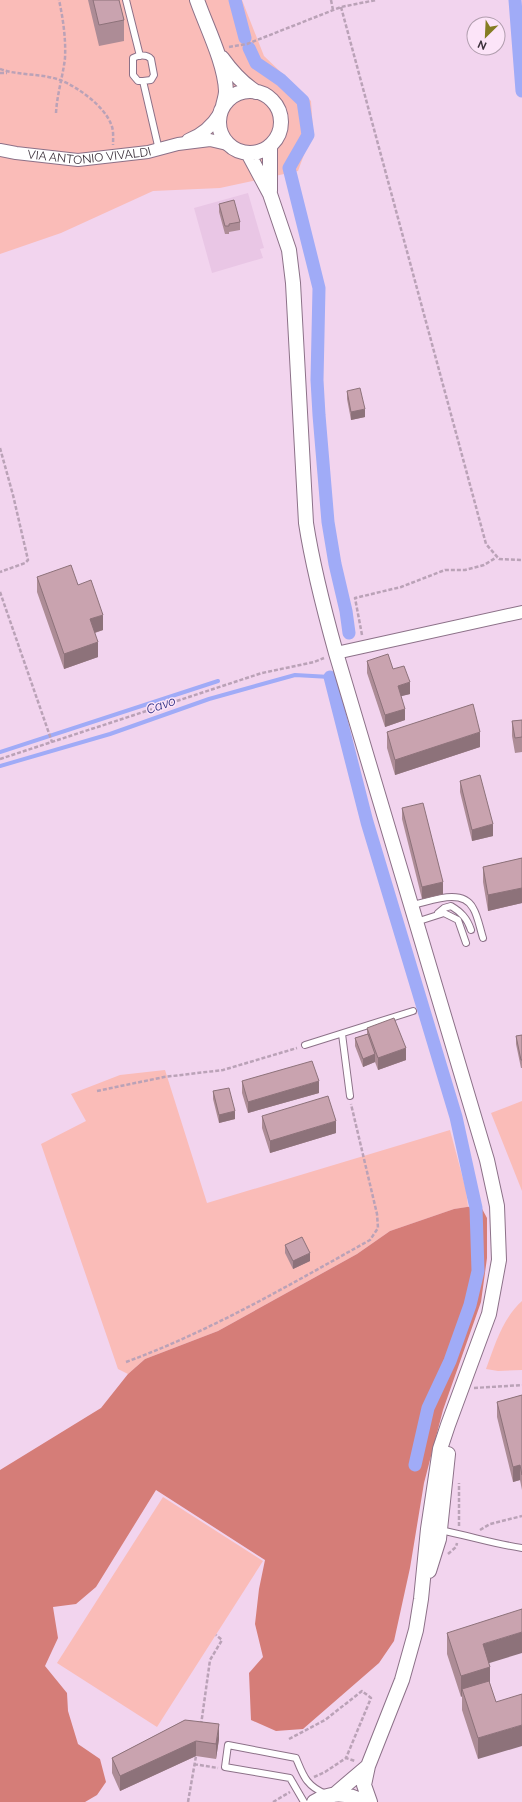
<svg xmlns="http://www.w3.org/2000/svg" width="522" height="1802" font-family="Raleway,sans-serif">
	<style>
		.built { fill: #e9c6e5 }
		.green { fill: #fabcb8 }
		.forest { fill: #d57d78 }
		.lines { fill: none; stroke-linecap: round; stroke-linejoin: round }
		.stream { stroke: #a0abf7; stroke-width: 4 }
		.canal { stroke: #a0abf7; stroke-width: 13 }
		.service-casing { stroke: #8c7188; stroke-width: 8 }
		.minor-casing { stroke: #8c7188; stroke-width: 14 }
		.tertiary-casing { stroke: #8c7188; stroke-width: 16 }
		.path { stroke: #baa2b7; stroke-width: 2.5; stroke-dasharray: 4 2; stroke-linecap: butt }
		.service { stroke: #fff; stroke-width: 6 }
		.minor { stroke: #fff; stroke-width: 12 }
		.tertiary { stroke: #fff; stroke-width: 14 }
		.wall { fill: #ad8c96 }
		.shaded-wall { fill: #8d727a }
		.building { fill: #c9a3af; stroke: #8d727a }
		.labels { text-anchor: middle; dominant-baseline: central; stroke-width: 3; stroke-linejoin: round; paint-order: stroke }
		.street-label { font-size: 12px; fill: #3d323c; stroke: #fce4f8 }
		.water-label { font-size: 13px; font-style: italic; fill: #2f2f84; stroke: #fce4f8 }
	</style>
	<rect width="100%" height="100%" fill="#f2d4ee"/>
	<path class="built" d="M248 193 264 248 260 249 263 258 212 273 194 208Z"/>
	<path class="green" d="M0 0H242L264 56 311 101 313 130 298 171 220 188 153 191 61 233 0 254Z
		M165 1070 207 1203 450 1130 466 1190 468 1207 454 1209 390 1231 357 1254 218 1331 145 1359 128 1374 118 1369 41 1144 86 1121 71 1094 120 1075Z
		M522 1101V1191L491 1113Z
		M522 1301V1370L498 1371 486 1369C495 1345 502 1319 522 1301Z
		M163 1497 263 1561 157 1727 57 1663Z"/>
	<path class="forest" d="M480 1205 487 1218V1258L481 1302 443 1410 424 1483 410 1568 394 1641 379 1663 303 1729 276 1731 251 1720 249 1673 263 1657 255 1624 259 1589 265 1560 156 1490 96 1587 76 1604 53 1607 58 1638 45 1666 67 1693 68 1711 78 1744 100 1759 106 1782 97 1795 85 1802H0V1470L101 1408 128 1374 145 1359 218 1331 357 1254 390 1231 454 1209Z"/>
	<g class="lines">
		<path class="stream" d="M0 752 218 681
			M0 766 110 734 209 699 295 675 330 677"/>
		<path class="canal" d="M235 0 245 38
			M515 0 522 91
			M249 48 256 63 281 80 303 101 308 135 289 168 319 288 317 380 319 415 328 522 335 564 346 611 349 633
			M330 677 367 822 456 1117 476 1208 478 1271 470 1305 450 1361 428 1408 415 1465"/>
		<defs>
			<path id="service" d="M126 0 140 56
				M143 81H138L133 75V58C138 55 147 54 151 59L154 75 151 80 143 81 159 150
				M412 905C429 902 462 887 473 908 478 916 480 929 483 938
				M438 913 444 908 451 906C461 912 467 918 471 930
				M416 922 444 913 458 920 466 943
				M342 1034 350 1096
				M305 1045 413 1011
				M439 1530C467 1535 494 1544 522 1548
				M304 1802 290 1778 225 1767 228 1745 296 1758C303 1775 306 1786 326 1794"/>
			<g id="minor">
				<path d="M188 140C202 135 212 126 220 113"/>
				<path id="s1" d="M0 150 16 153 78 160 148 152 178 144 210 140 227 144"/>
				<path d="M336 653 522 612"/>
			</g>
			<path id="tertiary" d="M197 0C206 26 225 63 226 91 226 96 224 101 223 106
				M222 58C232 72 242 83 256 92
				M219 122a31 31 0 1 1 62 0a31 31 0 1 1-62 0Z
				M270 146V191
				M248 153 270 194 289 250 293 283 306 523C313 568 324 610 336 653L487 1160 497 1206 499 1260 489 1314 448 1425 440 1449 428 1529 421 1599 416 1630 402 1680 368 1766 364 1785 370 1802
				M429 1571 439 1539 448 1454
				M334 1795 368 1766
				M314 1802C329 1792 348 1792 363 1802"/>
		</defs>
		<use href="#service" class="service-casing"/>
		<use href="#minor" class="minor-casing"/>
		<use href="#tertiary" class="tertiary-casing"/>
		<path class="path" d="M331 0 333 10
			M341 7 486 544 499 559 522 560
			M229 47 247 44 341 7 376 0
			M0 69C19 76 41 73 60 80 78 87 104 106 111 124 114 130 113 139 113 145
			M0 73H7
			M56 113C57 94 63 76 65 58 66 39 63 18 59 0
			M0 448 13 495 28 560 25 563 0 572
			M0 592 52 742
			M362 635 355 598 401 587 445 570H465L484 565 497 557
			M0 759 262 673 314 662 324 658
			M97 1091 164 1077 223 1070 297 1048
			M126 1362C211 1331 291 1284 370 1240L378 1228 377 1214 351 1104
			M474 1388 522 1385
			M459 1526V1483
			M480 1530 490 1524 522 1516
			M448 1554 456 1547 457 1543
			M201 1725 210 1660 222 1640 216 1635
			M289 1739 325 1720 362 1691 371 1698 346 1758
			M194 1764 218 1768
			M314 1777 325 1772 346 1758 355 1761
			M188 1802 196 1756
			M273 1802 290 1792"/>
		<use href="#service" class="service"/>
		<use href="#minor" class="minor"/>
		<use href="#tertiary" class="tertiary"/>
	</g>
	<path class="wall" d="M88 0H119L124 20V41L99 46Z
		M219 204 240 222V230L229 232V234H225L219 212Z
		M347 391 365 417 351 420 347 399Z
		M37 577 78 585 103 630 95 633 98 657 64 669 37 592Z
		M367 661 393 669 410 694 401 696 405 720 385 727 367 673Z
		M522 720V752L515 753 512 736V721Z
		M387 732 480 747 395 775 387 748Z
		M460 781 493 836 472 841 460 792Z
		M402 808 443 894 422 899 402 819Z
		M522 858V903L488 911 483 882V867Z
		M367 1028 406 1060 378 1070 375 1062 363 1067 355 1046V1038L367 1034Z
		M522 1035V1068H521L516 1044V1036Z
		M242 1081 319 1093 248 1113 242 1093Z
		M213 1091 235 1119 219 1123 213 1099Z
		M262 1116 336 1133 270 1153 262 1128Z
		M285 1245 310 1261 293 1269 285 1253Z
		M522 1395V1490L520 1480 513 1482 497 1417V1402Z
		M447 1633 489 1663 478 1759 462 1710V1696L461 1697 447 1654Z
		M185 1720 219 1739 216 1759 196 1756 120 1791 112 1773V1758Z"/>
	<path class="shaded-wall" d="M365 409V417L351 420V412Z
		M103 615V630L90 634V619Z
		M98 642V657L64 669V654Z
		M410 682V694L398 697V686Z
		M405 709V720L385 727V715Z
		M480 732V747L395 775V760Z
		M493 824V836L472 841V830Z
		M443 882V894L422 899V887Z
		M522 888V903L488 911V895Z
		M406 1048V1060L378 1070V1058Z
		M375 1054V1062L363 1067V1059Z
		M319 1081V1093L248 1113V1102Z
		M235 1111V1119L219 1123V1115Z
		M336 1121V1133L270 1153V1141Z
		M310 1253V1261L293 1269V1261Z
		M520 1465V1480L513 1482V1467Z
		M522 1632V1653L483 1665V1644Z
		M490 1667V1688L462 1689V1696L461 1697V1676Z
		M219 1724V1739L216 1759V1744Z
		M522 1725V1746L478 1759V1738Z
		M196 1741V1756L120 1791V1776Z"/>
	<path class="building" d="M93 0H119L124 20 99 25Z
		M234 200 240 222 229 224V226H225L219 204Z
		M360 388 365 409 351 412 347 391Z
		M71 565 78 585 91 580 103 615 90 619 98 642 64 654 37 577Z
		M388 654 393 669 404 666 410 682 398 686 405 709 385 715 367 661Z
		M473 704 480 732 395 760 387 732Z
		M522 720V737L515 738 512 721Z
		M480 775 493 824 472 830 460 781Z
		M423 803 443 882 422 887 402 808Z
		M522 858V888L488 895 483 867Z
		M394 1018 406 1048 378 1058 367 1028Z
		M368 1034 375 1054 363 1059 355 1038Z
		M522 1035V1060H521L516 1036Z
		M312 1061 319 1081 248 1102 242 1081Z
		M229 1088 235 1111 219 1115 213 1091Z
		M328 1096 336 1121 270 1141 262 1116Z
		M302 1237 310 1253 293 1261 285 1245Z
		M522 1395V1475L520 1465 513 1467 497 1402Z
		M522 1609V1632L483 1644 490 1667 461 1676 447 1633Z
		M489 1681 496 1702 522 1694V1725L478 1738 462 1689Z
		M185 1720 219 1724 216 1744 196 1741 120 1776 112 1758Z"/>
	<g class="labels">
		<g class="street-label">
			<text stroke="none"><textPath href="#s1" startOffset="90">VIA ANTONIO VIVALDI</textPath></text>
		</g>
		<g class="water-label">
			<text transform="translate(161 705) rotate(-19)">Cavo</text>
		</g>
	</g>
	<g transform="translate(486 36) rotate(204)"><circle r="19" fill="#fce4f8" stroke="#b09dad"/>
	<path d="M0-3L7 15L0 10L-7 15Z" fill="#857d23"/>
	<text y="-6" font-size="11" font-weight="bold" text-anchor="middle" fill="#3d323c">N</text>
	</g>
</svg>
